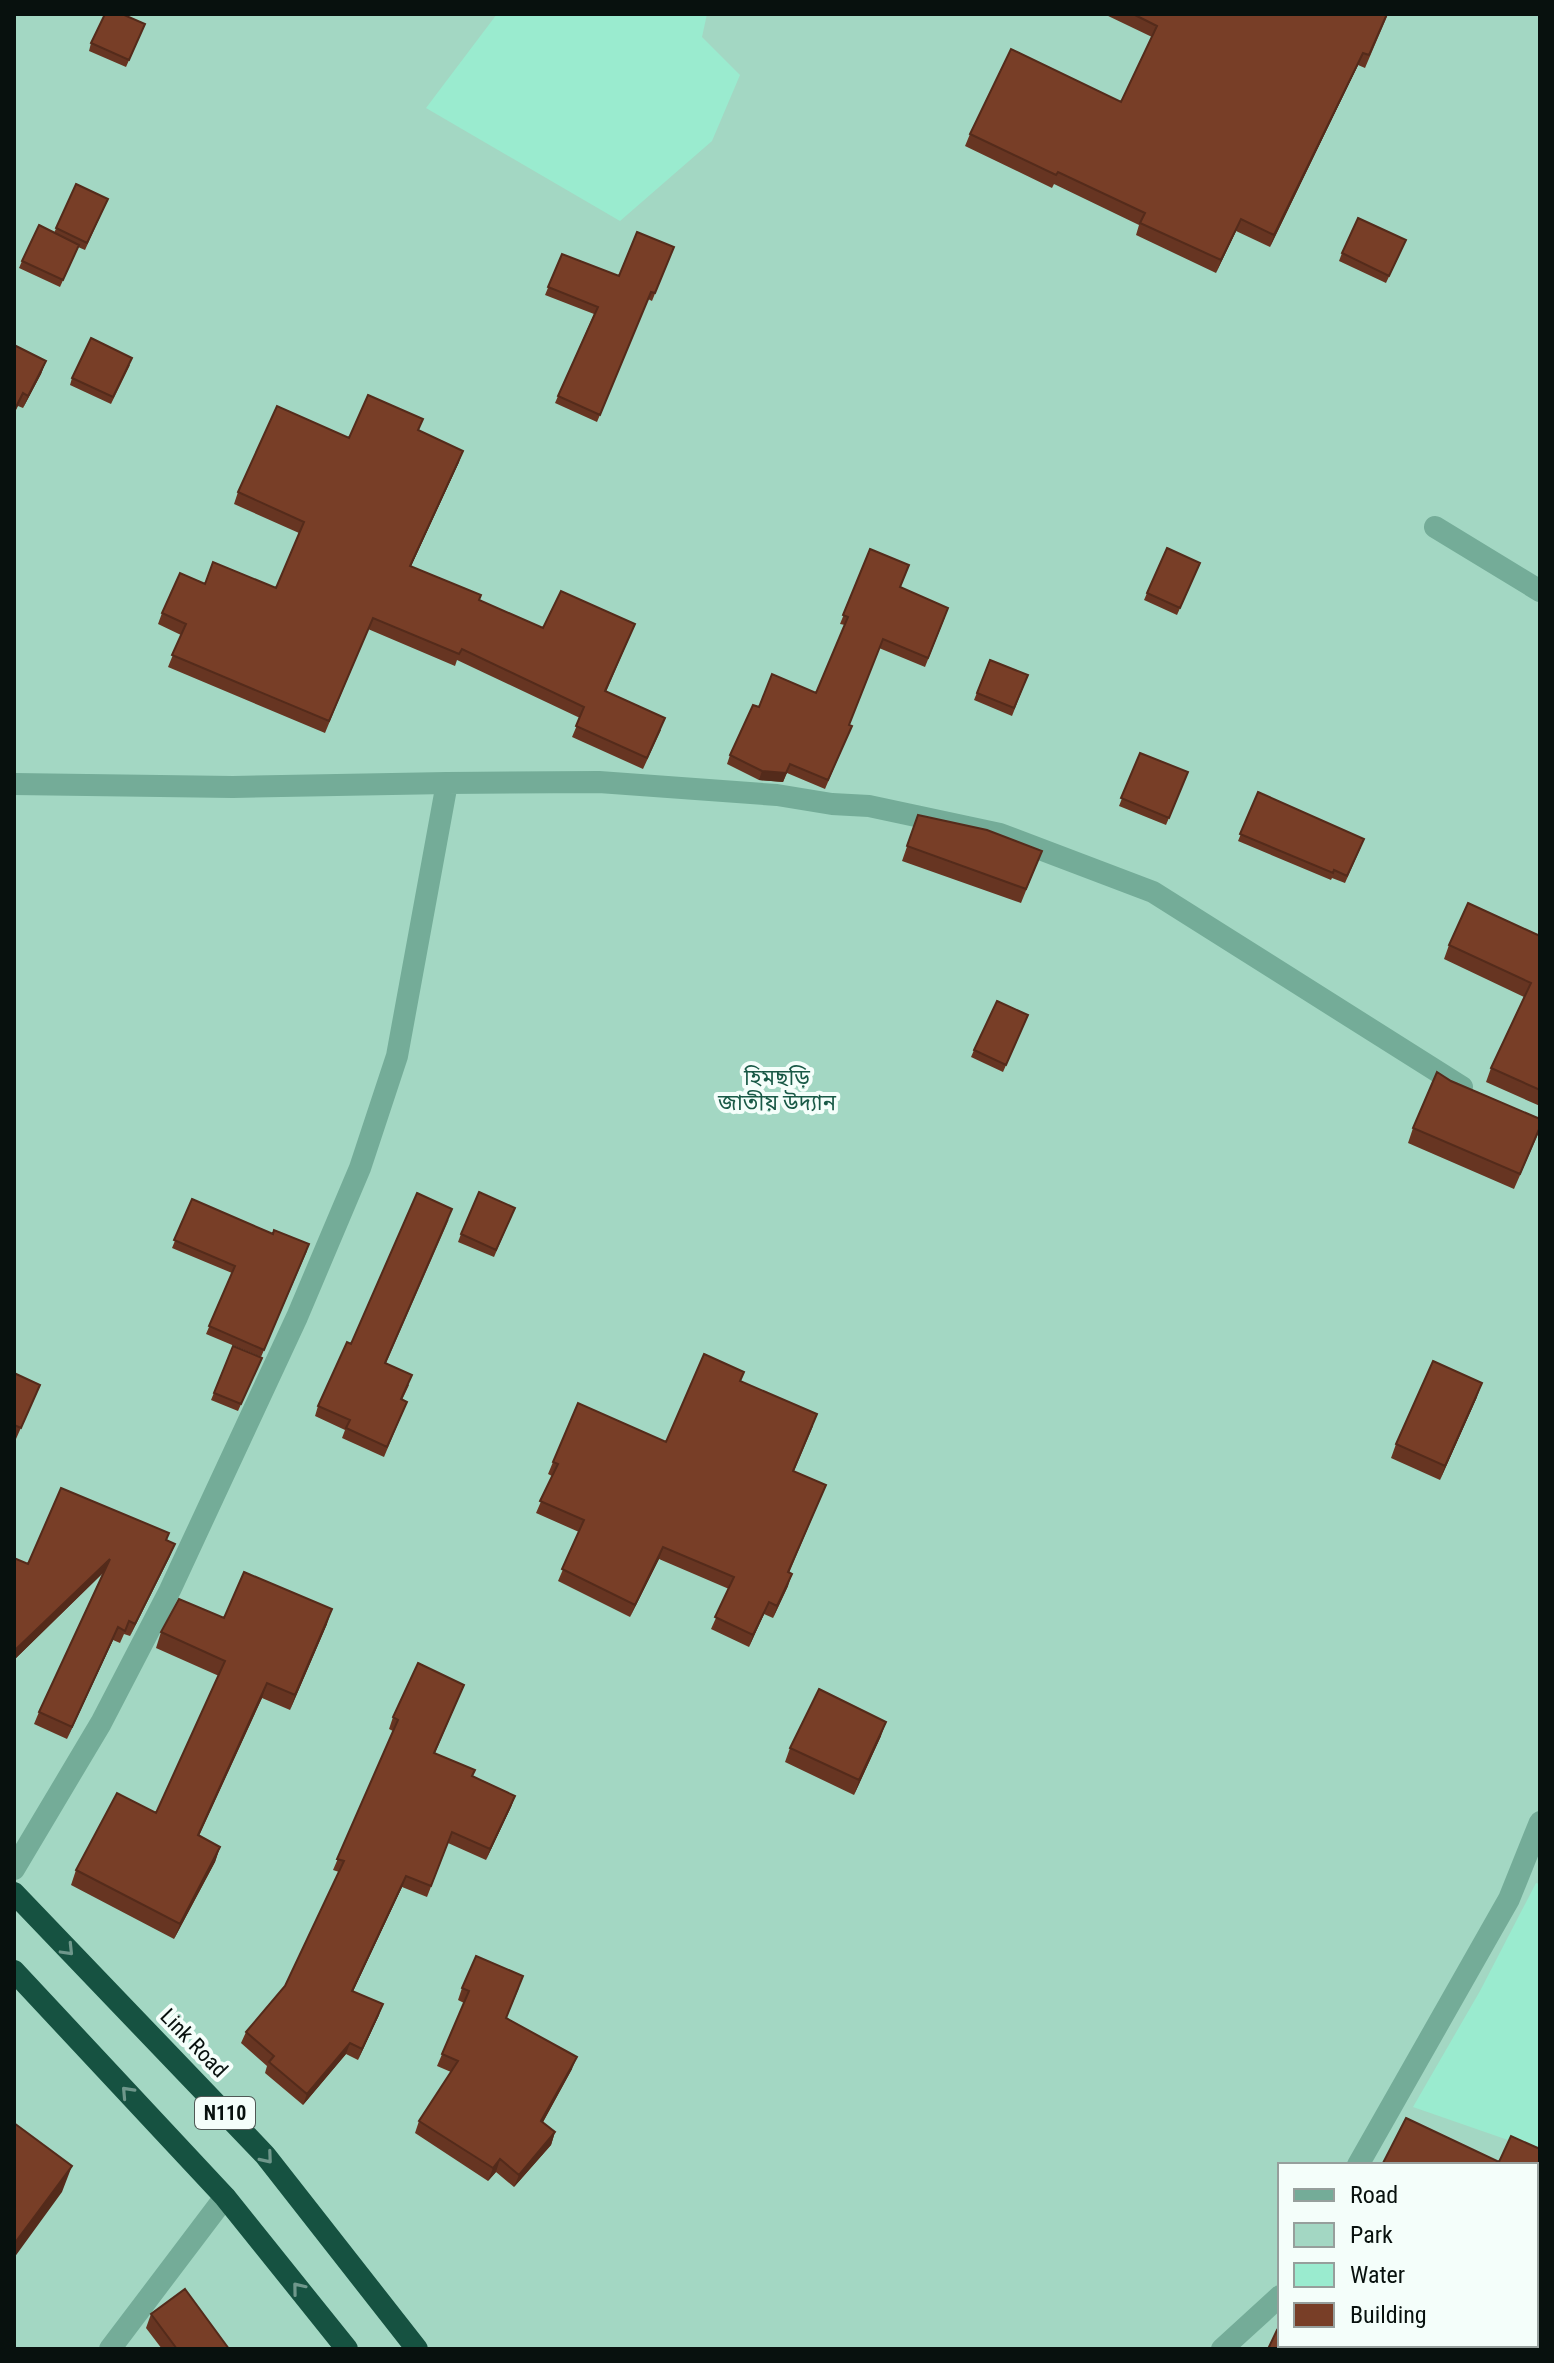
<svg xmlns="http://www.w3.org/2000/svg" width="1554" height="2363" font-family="'Roboto Condensed','Noto Sans Bengali',sans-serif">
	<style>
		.green { fill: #a3d7c3; fill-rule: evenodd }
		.water { fill: #9aebcf }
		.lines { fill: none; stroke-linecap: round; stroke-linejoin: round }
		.minor { stroke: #74ac98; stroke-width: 22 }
		.trunk { stroke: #165241; stroke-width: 22 }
		.wall { fill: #673522 }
		.shaded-wall { fill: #542b1b }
		.building { fill: #783e27; stroke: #542b1b; stroke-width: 2 }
		.oneway { stroke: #6f978b }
		.labels { text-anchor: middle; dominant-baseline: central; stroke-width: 8; stroke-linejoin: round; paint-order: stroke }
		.shield { fill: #f4fefa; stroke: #4f5855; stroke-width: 2 }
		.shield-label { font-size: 20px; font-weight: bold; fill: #08110e }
		.park-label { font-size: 22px; fill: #195946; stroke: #f4fefa }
		.street-label { font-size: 22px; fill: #08110e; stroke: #f4fefa }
	</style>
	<rect width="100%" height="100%" fill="#f4fefa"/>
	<path class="green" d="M14 14H1540V2349H14ZM1280 2165H1536V2345H1280Z"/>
	<path class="water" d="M497 14H707L702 37 740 75 712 141 620 221 426 108Z
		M1536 1883 1540 1884V2151L1413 2107 1480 1991Z"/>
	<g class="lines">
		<path class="minor" d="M1435 527 1540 591
			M447 783 599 782 777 795 832 804 869 806 1000 834 1153 892 1462 1087
			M14 784 233 787 447 783 397 1056 360 1168 297 1317 170 1590 101 1723 14 1869
			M1358 2165 1509 1899 1540 1822
			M110 2349 225 2197
			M1222 2349 1280 2296"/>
		<path class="trunk" d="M14 1893 265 2155 417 2349
			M14 1971 225 2197 347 2349"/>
	</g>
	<path class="wall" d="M1104 14H1388L1365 68 1358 65 1270 247 1236 231 1216 273 1136 235 1139 225 1054 184 1052 188 965 146 970 134 1121 102 1152 37Z
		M142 31 126 67 89 51 91 43Z
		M76 184 108 199 85 250 78 247 60 287 19 268 22 261 54 233Z
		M674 247 652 301 648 299 597 422 555 403 594 314 545 295 562 254 619 276Z
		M1403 247 1386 283 1339 261 1342 253Z
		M14 345 46 361 41 374 23 408 18 406 14 414Z
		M130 365 111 404 70 385 72 378Z
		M419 430 459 462 411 566 479 600 543 628 635 624 606 692 661 730 643 769 572 737 580 718 457 660 455 666 368 629 325 733 168 667 181 635 158 624 162 613 205 584 276 588 299 533 234 504 238 492 349 438Z
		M870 549 900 587 945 617 925 667 879 648 849 725 848 735 825 789 787 773 783 782 759 780 727 764 730 755 759 707 816 693 845 625 840 624Z
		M1197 570 1177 615 1144 600 1147 593Z
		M990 660 1028 675 1012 716 974 700Z
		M1140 753 1188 772 1166 825 1119 806Z
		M1258 792 1361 847 1345 883 1332 878 1331 880 1238 841Z
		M918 815 1042 851 1021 903 902 861Z
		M1540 936V1106L1486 1082 1491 1068 1524 997 1444 959 1449 945Z
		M1028 1015 1003 1072 971 1057 974 1050Z
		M1413 1128 1538 1134 1514 1189 1408 1143Z
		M192 1199 307 1251 261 1357 206 1334 232 1273 172 1248Z
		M515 1208 494 1257 458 1242 461 1234Z
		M449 1219 386 1363 409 1385 402 1400 407 1402 384 1457 342 1438 345 1430 315 1416 318 1406 351 1344Z
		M233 1346 262 1358 238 1411 211 1400Z
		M14 1373 40 1385 16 1439 14 1438Z
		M741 1381 813 1426 794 1471 826 1485 789 1573 788 1586 773 1618 764 1614 749 1647 711 1629 729 1589 659 1559 630 1617 558 1581 579 1532 536 1513 552 1476 548 1474 553 1462 666 1442Z
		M1477 1397 1440 1480 1391 1458 1396 1444Z
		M167 1541 170 1556 130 1636 124 1634 120 1643 113 1640 67 1739 34 1724 39 1712 103 1573 14 1660V1558L28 1564Z
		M224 1618 327 1624 290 1710 262 1698 199 1836 220 1847 215 1862 174 1939 71 1885 76 1870 156 1813 219 1676 156 1648 161 1632Z
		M464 1685 435 1753 473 1776 515 1796 511 1807 486 1860 448 1843 427 1897 402 1887 353 1991 379 2015 358 2060 346 2054 303 2105 265 2073 267 2066 241 2043 246 2032 285 1986 339 1872 333 1870 393 1731 389 1729 393 1717Z
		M881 1736 854 1795 785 1762 790 1748Z
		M462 1988H519L506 2018 572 2069 543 2122 555 2132 551 2145 514 2187 496 2172 488 2181 415 2133 419 2121 451 2072 437 2066 464 2003 458 2000Z
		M1540 2149V2268L1538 2273 1536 2272V2165L1499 2162Z
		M151 2314 229 2349H162L146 2328Z"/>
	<path class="shaded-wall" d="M1363 53 1358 65 1270 247 1274 235Z
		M1241 219 1236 231 1216 273 1221 260Z
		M46 361 41 374 23 408 28 396Z
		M463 451 459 462 406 577 410 566Z
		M790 764 783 782 759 780 762 771Z
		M1482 1383 1477 1397 1440 1480 1445 1466Z
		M175 1544 170 1556 130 1636 135 1624Z
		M663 1547 659 1559 630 1617 635 1605Z
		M110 1559 105 1571 14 1660V1651Z
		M792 1574 788 1586 773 1618 777 1606Z
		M769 1602 764 1614 749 1647 753 1635Z
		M332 1609 327 1624 290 1710 295 1695Z
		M118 1627 113 1640 67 1739 72 1727Z
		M267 1683 262 1698 192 1850 198 1835Z
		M886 1722 881 1736 854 1795 859 1780Z
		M515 1796 511 1807 486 1860 490 1849Z
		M220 1847 215 1862 174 1939 180 1924Z
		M406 1876 402 1887 348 2002 352 1991Z
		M383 2004 379 2015 358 2060 362 2049Z
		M350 2043 346 2054 303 2105 307 2094Z
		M577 2057 572 2069 537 2133 541 2121Z
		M555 2132 551 2145 514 2187 519 2175Z
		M500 2159 496 2172 488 2181 493 2168Z
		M72 2166 62 2192 14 2258V2244Z"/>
	<path class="building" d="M105 14H122L145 24 129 60 91 43Z
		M1133 14H1387L1369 55 1363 53 1274 235 1241 219 1221 260 1140 223 1145 213 1058 172 1056 175 970 134 1011 49 1121 102 1157 26Z
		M76 184 108 199 87 243 56 228Z
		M1358 218 1406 240 1389 276 1342 253Z
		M39 225 79 245 63 280 22 261Z
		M637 232 674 247 655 293 651 292 600 415 558 396 598 307 548 287 562 254 619 276Z
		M91 338 132 358 113 397 72 378Z
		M14 345 46 361 28 396 23 393 14 411Z
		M368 395 423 419 418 430 463 451 410 566 481 595 479 600 543 628 561 591 635 624 605 691 665 718 647 758 576 726 584 707 462 649 459 654 373 618 329 721 172 655 186 624 162 613 180 573 205 584 213 562 276 588 304 522 238 492 277 406 349 438Z
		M1167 548 1200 563 1180 608 1147 593Z
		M870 549 909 565 900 587 948 608 928 658 883 639 849 725 852 726 828 780 790 764 786 773 762 771 730 755 753 705 759 707 772 674 816 693 848 617 843 615Z
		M990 660 1028 675 1014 708 977 693Z
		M1140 753 1188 772 1169 818 1121 798Z
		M1258 792 1364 839 1347 876 1334 870 1333 873 1240 834Z
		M918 815 987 830 1042 851 1026 889 907 846Z
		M1468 903 1540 936V1090L1491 1068 1531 983 1449 945Z
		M997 1001 1028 1015 1006 1065 974 1050Z
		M1437 1072 1451 1081 1540 1119V1127L1520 1174 1413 1128Z
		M479 1192 515 1208 496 1250 461 1234Z
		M417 1193 452 1209 385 1363 412 1375 401 1399 407 1402 387 1447 346 1428 350 1420 318 1406 347 1342 351 1344Z
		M192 1199 273 1234 274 1230 309 1244 264 1350 209 1326 235 1266 174 1240Z
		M233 1346 262 1358 241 1404 214 1393Z
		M704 1354 744 1372 740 1381 817 1414 793 1471 826 1485 788 1572 792 1574 777 1606 769 1602 753 1635 715 1617 734 1577 663 1547 635 1605 562 1569 584 1520 540 1501 558 1464 553 1462 578 1403 666 1442Z
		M1433 1361 1482 1383 1445 1466 1396 1444Z
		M14 1373 40 1385 21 1428 14 1425Z
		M61 1488 169 1533 166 1540 175 1544 135 1624 129 1621 125 1631 118 1627 72 1727 39 1712 110 1559 14 1651V1558L28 1564Z
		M244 1572 332 1609 295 1695 267 1683 198 1835 220 1847 180 1924 76 1870 117 1793 156 1813 225 1661 161 1632 179 1599 224 1618Z
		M418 1663 464 1685 434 1753 475 1770 472 1776 515 1796 490 1849 452 1832 431 1886 406 1876 352 1991 383 2004 362 2049 350 2043 307 2094 269 2062 274 2056 246 2032 285 1986 344 1861 337 1859 398 1720 393 1717Z
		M819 1689 886 1722 859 1780 790 1748Z
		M476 1956 523 1976 506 2018 577 2057 541 2121 555 2132 519 2175 500 2159 493 2168 419 2121 458 2061 442 2054 469 1991 462 1988Z
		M1406 2118 1499 2162 1511 2136 1540 2149V2262L1536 2260V2165H1382Z
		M14 2123 72 2166 14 2244Z
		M185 2289 229 2349H177L151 2314Z
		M1277 2330 1280 2332V2345H1308L1315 2348 1317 2345H1357L1355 2349H1268Z"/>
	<defs><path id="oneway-chevron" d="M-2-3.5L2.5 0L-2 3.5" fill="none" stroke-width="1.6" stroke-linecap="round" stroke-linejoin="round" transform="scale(2)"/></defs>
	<g class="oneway">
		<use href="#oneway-chevron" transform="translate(68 1950) rotate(46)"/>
		<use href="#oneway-chevron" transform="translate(127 2092) rotate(-133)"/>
		<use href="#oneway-chevron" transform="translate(267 2158) rotate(50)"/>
		<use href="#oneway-chevron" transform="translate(298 2288) rotate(-129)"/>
	</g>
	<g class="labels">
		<rect class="shield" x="195" y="2097" width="60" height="32" rx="6"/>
		<g class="shield-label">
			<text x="225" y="2113">N110</text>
		</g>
		<g class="park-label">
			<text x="777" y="1077">হিমছড়ি<tspan x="777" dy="25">জাতীয় উদ্যান</tspan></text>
		</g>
		<g class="street-label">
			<text transform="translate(194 2043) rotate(46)">Link Road</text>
		</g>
	</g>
	<rect width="1554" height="2363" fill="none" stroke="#08110e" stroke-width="32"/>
	<rect x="1278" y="2163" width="260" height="184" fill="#f4fefa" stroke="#969f9c" stroke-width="2"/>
	<rect x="1294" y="2189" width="40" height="12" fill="#74ac98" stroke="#969f9c" stroke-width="2"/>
	<text x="1350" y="2203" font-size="24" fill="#08110e">Road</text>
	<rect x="1294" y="2223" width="40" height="24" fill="#a3d7c3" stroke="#969f9c" stroke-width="2"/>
	<text x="1350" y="2243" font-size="24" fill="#08110e">Park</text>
	<rect x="1294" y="2263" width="40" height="24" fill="#9aebcf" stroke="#969f9c" stroke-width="2"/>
	<text x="1350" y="2283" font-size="24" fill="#08110e">Water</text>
	<rect x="1294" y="2303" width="40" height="24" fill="#783e27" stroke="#969f9c" stroke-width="2"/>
	<text x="1350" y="2323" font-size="24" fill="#08110e">Building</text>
</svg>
